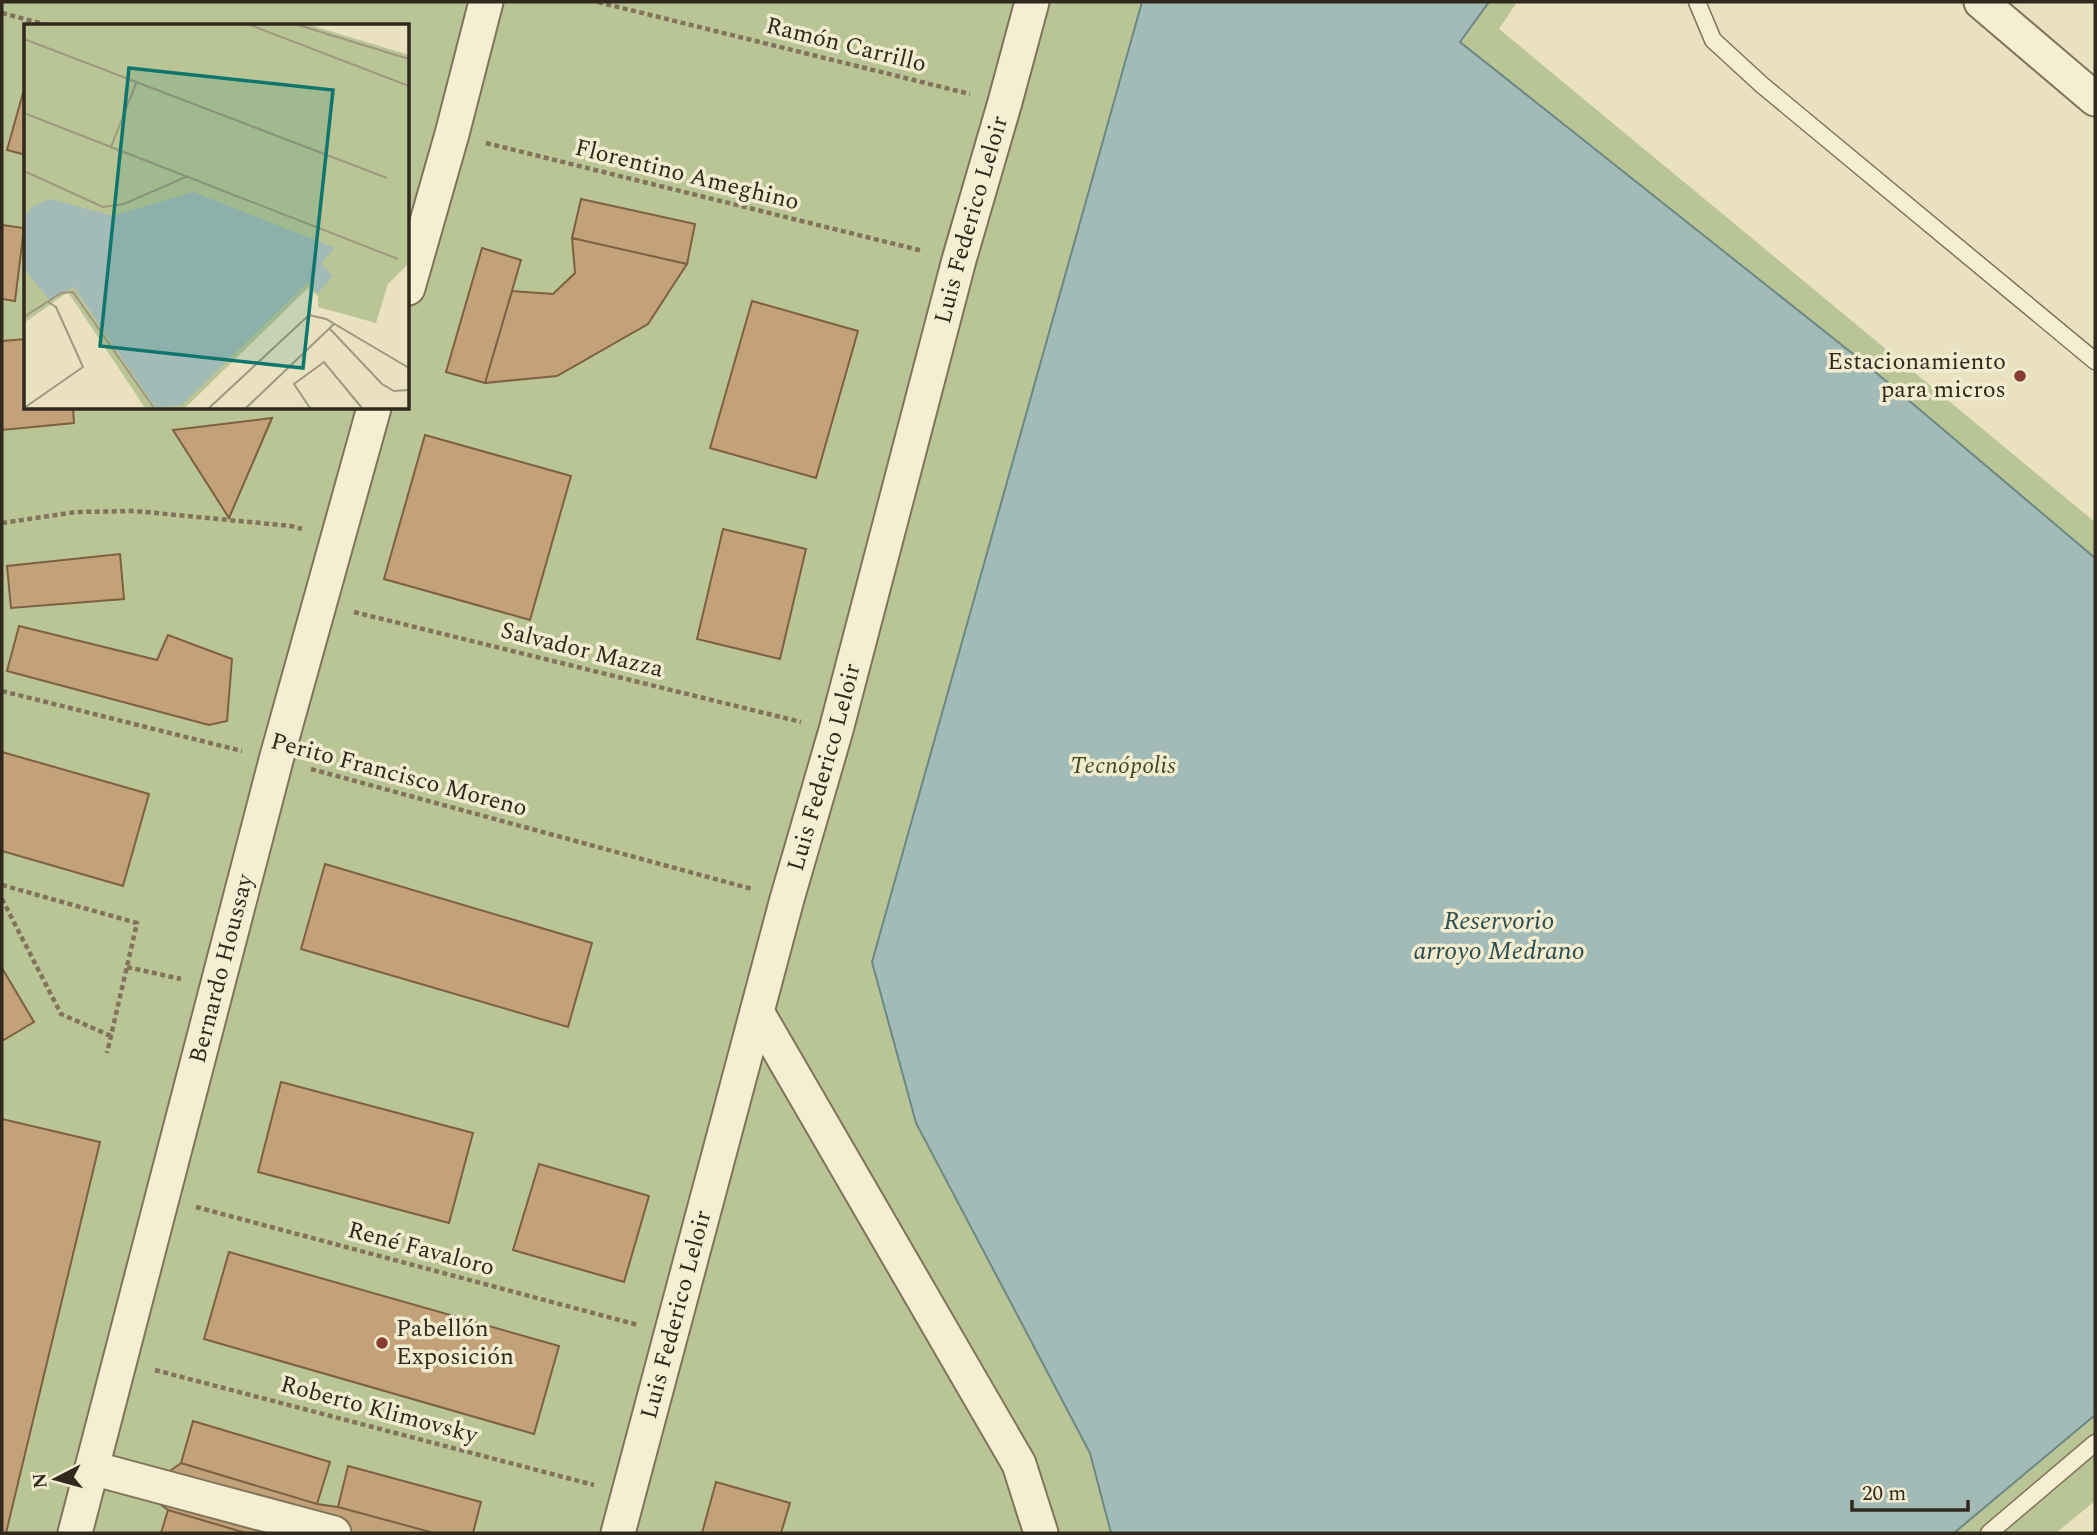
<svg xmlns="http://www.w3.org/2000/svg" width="2097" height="1535" font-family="Spectral,serif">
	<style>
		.green { fill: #bac596; fill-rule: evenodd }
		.water { fill: #a3bbb7; stroke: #6b8884; stroke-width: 2 }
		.building { fill: #c3a179; stroke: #7d6042; stroke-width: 2 }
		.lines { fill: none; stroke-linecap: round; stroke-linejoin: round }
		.lane-casing { stroke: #80735a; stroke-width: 19 }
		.street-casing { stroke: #80735a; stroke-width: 37 }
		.path { stroke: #80735a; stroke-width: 4.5; stroke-dasharray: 5 3.5; stroke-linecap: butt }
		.lane { stroke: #f5eed2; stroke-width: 16 }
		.street { stroke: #f5eed2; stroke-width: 33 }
		.poi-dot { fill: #893a30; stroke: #f1ebcf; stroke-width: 2.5 }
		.labels { text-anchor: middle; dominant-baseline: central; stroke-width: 7; stroke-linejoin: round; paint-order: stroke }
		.street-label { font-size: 24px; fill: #31291d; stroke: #f1ebcf }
		.poi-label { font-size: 24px; fill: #31291d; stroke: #f1ebcf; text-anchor: end }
		.park-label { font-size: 24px; font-style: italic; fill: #3d4c25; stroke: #f1ebcf }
		.water-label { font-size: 26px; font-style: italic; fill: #2d4e50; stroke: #f1ebcf }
		.inset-road { fill: none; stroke: #9f977f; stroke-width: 2 }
		.view { fill: #0f766e; fill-opacity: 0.15; stroke: #0f766e; stroke-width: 3.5 }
		.inset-edge { fill: none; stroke: #31291d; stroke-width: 3.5 }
	</style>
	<rect width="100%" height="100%" fill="#e9e1c0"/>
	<path class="green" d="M2 2H1517L1499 29 2095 522V1501L2056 1533H2ZM26 26H408V408H26Z"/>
	<path class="water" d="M1142 2H1489L1460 42 1867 365 2095 558V1415L1954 1533H1111L1090 1453 916 1123 872 962Z"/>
	<path class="building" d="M26 82V155L7 150Z
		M581 199 695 224 687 264 572 238Z
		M2 225 24 228 15 301 2 299Z
		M572 238 687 264 648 324 557 376 485 383 512 291 553 294 575 273Z
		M482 248 521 260 485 383 446 372Z
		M752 301 858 331 816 478 710 448Z
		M26 339V408H73L74 423 2 430V341Z
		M272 418 229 518 173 430Z
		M425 435 571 476 530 620 384 579Z
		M723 529 806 549 780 659 697 639Z
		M120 554 124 599 11 608 7 566Z
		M19 626 157 660 168 635 232 659 227 721 209 725 7 671Z
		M2 752 149 794 123 886 2 851Z
		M325 864 592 943 568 1027 301 949Z
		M2 968 34 1022 2 1041Z
		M281 1082 473 1133 449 1223 258 1172Z
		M2 1119 100 1142 6 1533H2Z
		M539 1164 649 1196 624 1282 513 1250Z
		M229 1252 559 1346 534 1434 204 1339Z
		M193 1421 330 1462 317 1504 181 1463Z
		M181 1463 317 1504 338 1507 434 1533H246L168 1510 156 1501 166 1474Z
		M348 1466 481 1502 473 1533H434L338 1507Z
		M716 1482 790 1503 781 1533H702Z
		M168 1510 246 1533H161Z"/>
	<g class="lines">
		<defs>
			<path id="lane" d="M1697 2 1713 40 1762 85 2095 361
				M1989 1533 2095 1443"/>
			<g id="street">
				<path d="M1981 2 2095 99"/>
				<path d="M408 288 452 134 486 2"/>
				<path d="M757 1012 1019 1464 1041 1533"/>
				<path d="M92 1468 334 1533"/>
				<path id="s1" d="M75 1533 276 760 374 408"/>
				<path id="s2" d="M618 1533 787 899 836 730 959 260 1005 102 1032 2"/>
			</g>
		</defs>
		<use href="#lane" class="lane-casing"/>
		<use href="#street" class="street-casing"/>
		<path class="path" d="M598 2 970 94
			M2 13 51 26
			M486 143 923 251
			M2 523 76 512 135 511 291 526 302 529
			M354 612 801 722
			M2 691 242 751
			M311 769 752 889
			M2 885 137 923 107 1053
			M2 899 61 1014 111 1036
			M127 967 181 979
			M196 1207 638 1325
			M155 1370 594 1485"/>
		<use href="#lane" class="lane"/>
		<use href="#street" class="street"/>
	</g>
	<g class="poi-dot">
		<circle cx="2020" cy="376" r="7"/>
		<circle cx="382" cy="1343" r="7"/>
	</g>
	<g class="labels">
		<g class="street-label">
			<text transform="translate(846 45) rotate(14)">Ramón Carrillo</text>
			<text transform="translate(687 175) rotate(14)">Florentino Ameghino</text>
			<text stroke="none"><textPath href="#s2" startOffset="1360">Luis Federico Leloir</textPath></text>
			<text transform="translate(582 650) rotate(14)">Salvador Mazza</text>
			<text stroke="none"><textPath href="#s2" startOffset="793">Luis Federico Leloir</textPath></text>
			<text transform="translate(399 775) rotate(15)">Perito Francisco Moreno</text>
			<text stroke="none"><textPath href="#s1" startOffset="583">Bernardo Houssay</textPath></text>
			<text transform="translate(421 1249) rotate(15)">René Favaloro</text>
			<text stroke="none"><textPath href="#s2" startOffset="226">Luis Federico Leloir</textPath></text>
			<text transform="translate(379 1410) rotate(15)">Roberto Klimovsky</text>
		</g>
		<g class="poi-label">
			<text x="2006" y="362">Estacionamiento<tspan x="2006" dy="28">para micros</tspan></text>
			<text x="396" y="1329" text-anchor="start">Pabellón<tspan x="396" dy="28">Exposición</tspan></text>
		</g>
		<g class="park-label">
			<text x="1123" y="766">Tecnópolis</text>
		</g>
		<g class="water-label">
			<text x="1499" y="921">Reservorio<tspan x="1499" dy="30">arroyo Medrano</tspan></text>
		</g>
	</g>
	<g transform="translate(24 24)">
		<rect width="385" height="385" fill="#e9e1c0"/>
		<path d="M0 1H286L385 31V239L364 260 352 299 294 283V272L284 264 161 384H121L44 268 0 299Z" fill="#bac596"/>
		<path d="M169 168 311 224 297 239 309 252 294 269 283 259 158 381 132 384 50 263 25 275 0 245V193L9 182 27 175 89 192Z" fill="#a3bbb7"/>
		<path class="inset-road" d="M226 1 385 62M274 1 385 35M0 15 363 154M0 89 374 235M87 123 113 57M0 147 79 183 100 180 164 152M0 293 37 269 49 268 130 384M306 305 358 360 370 367 385 366M0 384 59 343 32 283 24 278M185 384 285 291 302 295 385 344M222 384 310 300M286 384 270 360 300 338 338 384"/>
		<path class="view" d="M105 44 309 66 279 344 76 322Z"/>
		<rect width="385" height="385" class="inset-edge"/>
	</g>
	<rect width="2097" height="1535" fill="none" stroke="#31291d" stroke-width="7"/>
	<g transform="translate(56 1479) rotate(264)" stroke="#f1ebcf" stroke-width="5" paint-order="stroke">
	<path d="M0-5L12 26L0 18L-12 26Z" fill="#31291d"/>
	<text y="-10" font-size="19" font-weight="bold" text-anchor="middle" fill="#31291d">N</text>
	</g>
	<path d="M1852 1500v10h116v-10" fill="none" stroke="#31291d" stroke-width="3.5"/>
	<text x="1862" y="1500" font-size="21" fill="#31291d" stroke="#f1ebcf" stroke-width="5" paint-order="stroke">20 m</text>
</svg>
